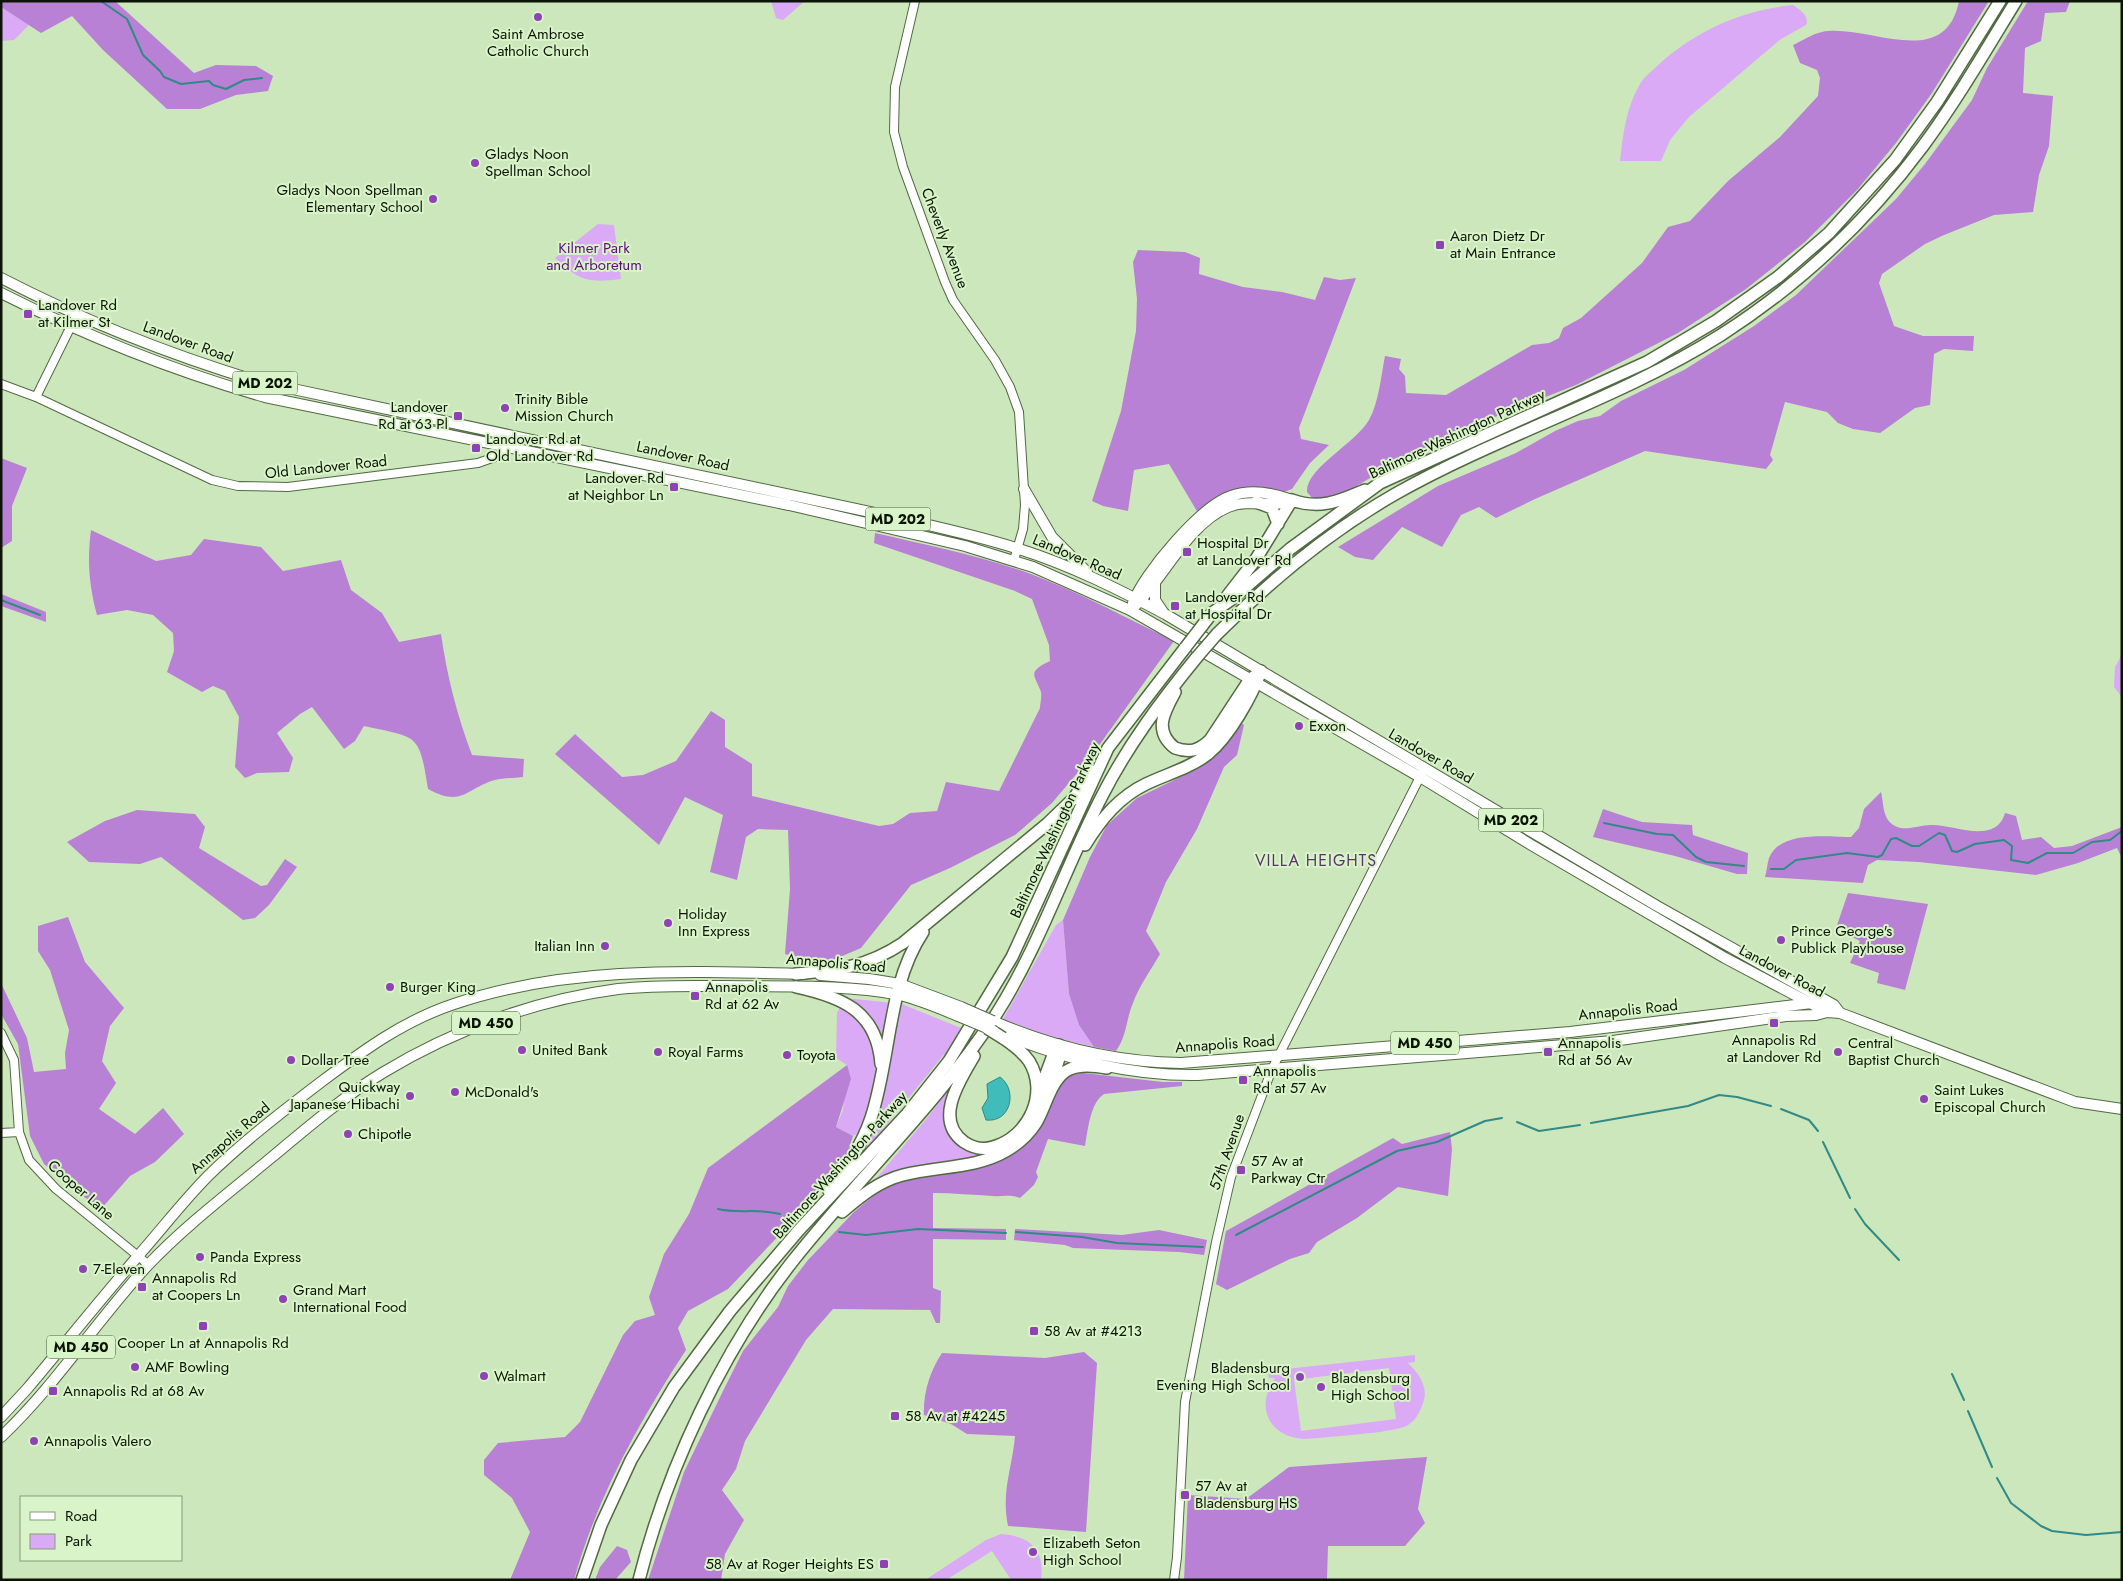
<svg xmlns="http://www.w3.org/2000/svg" width="2123" height="1581" font-family="Jost,sans-serif">
	<style>
		.green { fill: #dbaaf6; fill-rule: evenodd }
		.forest { fill: #b981d6 }
		.water { fill: #40bdbb; stroke: #308a85 }
		.lines { fill: none; stroke-linecap: round; stroke-linejoin: round }
		.stream { stroke: #308a85; stroke-width: 2 }
		.tertiary-casing { stroke: #526943; stroke-width: 10 }
		.primary-casing { stroke: #526943; stroke-width: 12 }
		.motorway-casing { stroke: #526943; stroke-width: 14 }
		.tertiary { stroke: #fff; stroke-width: 8 }
		.primary { stroke: #fff; stroke-width: 10 }
		.motorway { stroke: #fff; stroke-width: 11 }
		.primary-bridge-casing { stroke: #526943; stroke-width: 12; stroke-linecap: butt }
		.motorway-bridge-casing { stroke: #526943; stroke-width: 14; stroke-linecap: butt }
		.primary-bridge { stroke: #fff; stroke-width: 10 }
		.motorway-bridge { stroke: #fff; stroke-width: 11 }
		.poi-dot { fill: #8f42b3; stroke: #d9f4c8; stroke-width: 2 }
		.labels { text-anchor: middle; dominant-baseline: central; stroke-width: 4; stroke-linejoin: round; paint-order: stroke }
		.shield { fill: #d9f4c8; stroke: #495740; stroke-width: 1 }
		.shield-label { font-size: 14px; font-weight: bold; fill: #0b1406 }
		.poi-label { font-size: 15px; fill: #0b1406; stroke: #d9f4c8; text-anchor: start }
		.street-label { font-size: 15px; fill: #0b1406; stroke: #d9f4c8 }
		.park-label { font-size: 15px; fill: #5a0e78; stroke: #d9f4c8 }
		.neighbourhood-label { font-size: 16px; letter-spacing: 1px; fill: #58336b; stroke: #d9f4c8 }
	</style>
	<rect width="100%" height="100%" fill="#cce7bb"/>
	<path class="green" d="M771 1H805L783 20 776 18Z
		M1793 5C1800 10 1810 16 1806 25L1781 39 1689 117 1670 140 1661 161H1620C1623 134 1626 108 1640 84 1644 77 1651 72 1656 67 1694 31 1742 10 1793 5Z
		M1 7 29 25 14 40 1 41Z
		M598 224 614 225 621 279C588 283 579 281 555 258Z
		M2122 654V697L2114 687 2115 667Z
		M1063 920 1069 994 1079 1025 1094 1047 1050 1037 1003 1019 1056 925Z
		M846 998 893 1003 883 1054 846 999Z
		M902 1004 961 1028 946 1052 858 1160 856 1158 884 1086Z
		M841 1005 865 1025 877 1059 876 1079 861 1132 853 1136 836 1127 843 1110 847 1065 836 1058 837 1013Z
		M955 1081 948 1122 984 1152 1035 1120 982 1159 875 1180 927 1118Z
		M1415 1355V1362L1408 1363C1419 1374 1429 1387 1423 1403 1420 1412 1416 1420 1408 1425 1396 1433 1325 1437 1306 1439 1270 1438 1254 1408 1275 1378H1269L1268 1371ZM1389 1368 1396 1419 1301 1431 1294 1380Z
		M1001 1534C1030 1536 1045 1549 1041 1580H1011L992 1551 946 1580H925L986 1540Z"/>
	<path class="forest" d="M1 1H115L194 73 216 65 256 66 273 76 268 91 236 95 200 109H167L103 50 72 16 41 33 1 7Z
		M1959 1H1989L1932 93 1896 143 1857 190 1805 242 1746 289 1678 333 1576 385 1482 422 1407 456 1333 500 1313 499 1307 492C1305 469 1357 442 1369 420 1379 402 1381 376 1385 356L1401 359 1399 369 1405 376 1406 393 1446 395 1532 345 1549 343 1559 338 1563 328 1581 318 1642 263 1668 227 1690 221 1728 181 1780 137 1818 96 1820 78 1817 70 1800 63 1793 45C1802 41 1812 34 1822 32 1866 23 1945 73 1959 1Z
		M2028 1H2070L2066 12 2045 13 2041 41 2025 48 2023 93 2053 96 2049 146 2039 175 2033 212 1994 215 1944 235 1925 244 1882 274 1879 283 1894 326 1923 336H1974L1973 351 1944 349 1934 354 1930 405 1915 408 1880 433 1853 429 1838 423 1827 412 1785 402 1770 455 1773 460 1766 469 1645 451 1535 499 1496 518 1479 507 1461 515 1442 547 1402 527 1373 560 1355 557 1338 547 1438 486 1516 453 1555 431 1578 421 1600 416 1621 401 1684 370 1754 326 1796 295 1896 199 1925 164 1972 100 1987 68Z
		M1138 250 1185 252 1200 258 1199 274 1243 287 1282 292 1315 300 1324 277 1340 280 1356 278 1299 428 1301 439 1329 445 1310 463 1292 489 1284 492 1264 489 1198 513 1169 464 1134 470 1128 511 1103 506 1092 501 1121 411 1136 331 1137 299 1133 262Z
		M1 458 27 468 12 506V541L1 548Z
		M91 530 156 561 191 555 204 539 261 547 283 571 341 560 351 590 382 613 399 642 441 634C447 676 457 715 472 755L524 759 523 777C514 778 504 778 495 780 466 788 463 808 428 789 419 733 419 738 364 726L355 741 344 749 312 707 300 714 277 733 293 758 289 772 257 773 245 778 235 767 239 717 225 691 213 686 202 692 167 672 174 651 173 633 153 615 127 610 97 615C89 585 87 560 91 530Z
		M875 533C927 545 981 556 1031 574 1081 593 1126 618 1174 641L1090 758 1052 803 1015 835 950 868 911 885 861 948 826 963 785 954 790 889 788 830 758 829 746 837 737 880 710 872 723 815 685 797 659 845 555 754 575 734 622 777 643 775 676 761 711 711 725 720V747L752 764V796L879 826 893 824 910 813 937 811 946 782 999 791 1040 708C1040 704 1042 697 1041 692 1034 674 1027 672 1050 661L1049 645 1032 599 1015 591 874 543Z
		M1 594 46 612V622L1 606Z
		M1240 722 1244 725 1237 755 1224 767 1197 829 1166 882 1146 931 1160 954C1151 970 1139 986 1133 1003 1126 1019 1127 1036 1116 1051L1094 1047 1079 1025 1069 994 1063 920 1090 857 1107 825 1137 798 1195 770 1216 756Z
		M1881 792C1884 804 1882 819 1895 826 1906 832 1921 824 1933 825 1955 825 1996 845 2005 813L2016 816 2022 840 2041 837 2054 848 2072 846 2122 827V858L2117 848 2078 863 2036 875 1919 862 1877 860 1868 865 1863 883 1765 877C1767 871 1767 864 1769 858 1780 830 1828 837 1851 837L1859 828 1864 809Z
		M1603 809 1642 822 1692 825 1693 835 1748 853 1747 874H1737L1675 856 1593 837Z
		M137 810 195 814 205 827 199 848 261 886 267 885 285 859 297 867 269 905 255 918 243 920 161 857 140 864 89 862 67 842 105 821Z
		M1848 893 1928 904 1905 990 1877 983 1879 973 1850 963 1860 941 1836 928Z
		M68 917 85 962 124 1008 110 1026 102 1061 116 1083 99 1109 135 1134 163 1108 184 1134 155 1162 130 1176 101 1209 69 1186 44 1164 30 1136 18 1044 1 1014V983L27 1038 34 1072 66 1069 65 1053 69 1030 50 970 38 951V926Z
		M847 1065 851 1079 836 1127 853 1136 847 1154 834 1174 808 1205 728 1289 688 1311 678 1328 686 1350C639 1422 597 1497 574 1580H510L530 1532 512 1498 484 1475V1460L498 1443 565 1437 580 1422 623 1335 635 1321 655 1315 649 1297 664 1254 689 1214 708 1168Z
		M1075 1072 1163 1082H1182V1086L1104 1094C1090 1103 1088 1130 1085 1146L1048 1139 1036 1172 1038 1177 1034 1185 1020 1198C1008 1194 1005 1197 993 1196 973 1195 954 1193 933 1193V1228L1006 1229V1240L933 1239V1288L941 1291 940 1323H936L930 1310 833 1309 806 1340 745 1441 736 1469 722 1490 744 1520 725 1554 721 1580H648L684 1472 723 1391 743 1351 778 1307 788 1286 808 1260 854 1212 879 1191 894 1182 918 1176 976 1168 997 1160 1065 1078Z
		M1450 1132 1452 1149 1448 1196 1398 1187 1357 1218 1317 1242 1309 1253 1290 1259 1227 1290 1216 1284 1226 1231 1393 1138 1402 1144Z
		M1015 1229 1122 1235 1159 1230 1207 1240 1204 1255 1179 1252 1073 1248 1065 1245 1014 1240Z
		M1084 1352 1097 1363 1086 1532 1008 1526C1001 1491 1012 1470 1015 1436L967 1434 951 1424 924 1415C923 1393 930 1371 942 1353L1045 1358Z
		M1427 1457 1418 1509 1425 1523 1405 1546H1328L1327 1580H1184L1188 1495 1246 1499 1289 1467Z
		M617 1546 627 1550 631 1562 615 1580H595L600 1567Z"/>
	<path class="water" d="M1000 1077C1018 1090 1011 1123 986 1120L982 1108 988 1098 987 1084Z"/>
	<g class="lines">
		<path class="stream" d="M101 1 127 19 143 55 160 71 164 77 181 84 209 81 213 85 226 89 244 80 262 78
			M1 600 40 615
			M1604 823 1657 834 1673 835 1696 857 1706 862 1744 866
			M1771 869H1784L1796 860 1847 853 1878 857 1882 855 1891 839 1896 838 1912 846H1919L1939 833 1945 835 1952 851 1957 852 1975 844 2004 840 2012 846 2011 860 2028 863 2047 853H2073L2092 842 2110 840 2122 831
			M1781 1109 1809 1120 1818 1131
			M1517 1122 1539 1131 1580 1125
			M1591 1123 1688 1106 1719 1095 1737 1097 1771 1106
			M1823 1142 1850 1198
			M718 1209C739 1214 758 1208 780 1214
			M1855 1209 1865 1224 1899 1260
			M839 1232 866 1235 918 1229 1006 1233
			M1016 1232 1082 1237 1117 1243 1203 1247
			M1236 1235 1397 1151 1437 1142 1485 1121 1502 1118
			M1952 1374 1964 1400
			M1968 1411 1992 1467
			M1997 1478 2011 1503 2041 1526 2052 1531 2086 1535 2122 1532"/>
		<defs>
			<path id="tertiary" d="M915 1 895 87 894 132 903 167 945 282 953 300 995 360 1010 387 1019 412 1025 505 1023 529 1014 560
				M1 384 36 397 212 480 238 486 288 487 478 463 498 456 514 435
				M36 397 77 314
				M1 1033 14 1060 19 1132 29 1160 56 1189 149 1265
				M1 1133 19 1132
				M1174 1580 1177 1557 1185 1402 1216 1242 1231 1177 1272 1069 1422 773"/>
			<path id="primary" d="M1 278C84 321 171 355 260 382L889 516C932 526 976 535 1019 549 1070 565 1118 589 1165 614L1657 906 1834 1005 1840 1013
				M1 293C86 336 174 371 265 397L789 505 965 546 1033 567 1130 610 1420 777 1533 846 1725 958 1827 1012 1840 1013 2075 1102 2122 1109
				M1024 489 1052 537 1087 572
				M1155 582V600L1163 612
				M1133 603C1144 573 1201 506 1231 496 1251 489 1273 493 1292 500
				M1136 605C1164 577 1189 523 1228 507 1251 498 1275 509 1292 500
				M820 975 869 979 900 984 961 1007
				M993 1021C1053 1047 1116 1062 1181 1063L1570 1032 1812 1003
				M1007 1036C1069 1060 1131 1076 1198 1075L1613 1041 1786 1016 1816 1015 1827 1012
				M1 1417 27 1389C64 1345 100 1300 138 1256 162 1229 184 1200 209 1175 244 1141 283 1111 321 1082 364 1050 403 1021 454 1004 567 966 686 971 803 974
				M1 1437C56 1385 97 1320 148 1265 186 1225 230 1192 272 1157 308 1127 344 1096 384 1072 455 1029 536 1000 618 989 653 985 689 986 725 986 778 987 848 984 900 995 920 1000 939 1008 958 1016"/>
			<path id="motorway" d="M1256 502 1272 508 1278 524
				M1228 595 1256 559 1292 500C1320 510 1339 501 1365 490
				M1202 626 1212 613 1232 599 1290 549 1380 483 1647 362 1716 321 1778 277 1829 233 1895 160 1937 102 2000 1
				M1217 634C1271 580 1330 531 1397 493 1502 434 1619 399 1721 335 1799 285 1868 220 1923 146 1957 100 1986 50 2016 1
				M1175 692C1164 712 1153 731 1175 748 1189 753 1199 751 1210 740L1250 679 1259 673
				M1085 845C1101 819 1119 797 1146 784 1167 774 1190 768 1208 754 1229 737 1252 696 1261 671
				M796 974C838 970 867 967 903 943L1047 824 1074 798 1092 771
				M796 987C842 997 877 1011 881 1064
				M974 1056C960 1080 933 1120 964 1142 973 1148 983 1150 993 1147 1029 1137 1049 1093 1029 1061 1022 1051 1013 1045 1003 1038
				M1051 1084 1060 1055 1059 1045
				M1039 1093 1055 1050
				M829 1191C846 1168 862 1145 871 1118 891 1058 887 986 923 932
				M842 1212C861 1196 879 1181 903 1175 937 1166 975 1169 1006 1151 1018 1144 1029 1134 1036 1123 1046 1107 1051 1077 1070 1069 1081 1064 1096 1066 1107 1068
				M582 1580 601 1525 631 1460 674 1387 730 1311 799 1230 907 1114 949 1061 1012 957 1108 748 1185 648
				M639 1580C667 1469 722 1351 792 1262 859 1177 938 1104 997 1013 1040 945 1065 868 1102 796 1128 745 1161 701 1197 657"/>
		</defs>
		<use href="#tertiary" class="tertiary-casing"/>
		<use href="#primary" class="primary-casing"/>
		<use href="#motorway" class="motorway-casing"/>
		<use href="#tertiary" class="tertiary"/>
		<use href="#primary" class="primary"/>
		<use href="#motorway" class="motorway"/>
		<defs>
			<path id="primary-bridge" d="M961 1007 993 1021
				M958 1016 994 1031"/>
			<path id="motorway-bridge" d="M1185 648 1202 626
				M1197 657 1217 634
				M987 1028 1003 1038"/>
		</defs>
		<use href="#primary-bridge" class="primary-bridge-casing"/>
		<use href="#motorway-bridge" class="motorway-bridge-casing"/>
		<use href="#primary-bridge" class="primary-bridge"/>
		<use href="#motorway-bridge" class="motorway-bridge"/>
	</g>
	<g class="poi-dot">
		<circle cx="538" cy="17" r="5"/>
		<circle cx="475" cy="163" r="5"/>
		<circle cx="433" cy="199" r="5"/>
		<rect x="1435" y="240" width="10" height="10" rx="2.5"/>
		<rect x="23" y="309" width="10" height="10" rx="2.5"/>
		<circle cx="505" cy="408" r="5"/>
		<rect x="453" y="411" width="10" height="10" rx="2.5"/>
		<rect x="471" y="443" width="10" height="10" rx="2.5"/>
		<rect x="669" y="482" width="10" height="10" rx="2.5"/>
		<rect x="1182" y="547" width="10" height="10" rx="2.5"/>
		<rect x="1170" y="601" width="10" height="10" rx="2.5"/>
		<circle cx="1299" cy="726" r="5"/>
		<circle cx="668" cy="923" r="5"/>
		<circle cx="1781" cy="940" r="5"/>
		<circle cx="605" cy="946" r="5"/>
		<circle cx="390" cy="987" r="5"/>
		<rect x="690" y="991" width="10" height="10" rx="2.5"/>
		<rect x="1769" y="1018" width="10" height="10" rx="2.5"/>
		<circle cx="522" cy="1050" r="5"/>
		<circle cx="658" cy="1052" r="5"/>
		<rect x="1543" y="1047" width="10" height="10" rx="2.5"/>
		<circle cx="1838" cy="1052" r="5"/>
		<circle cx="787" cy="1055" r="5"/>
		<circle cx="291" cy="1060" r="5"/>
		<rect x="1238" y="1075" width="10" height="10" rx="2.5"/>
		<circle cx="455" cy="1092" r="5"/>
		<circle cx="410" cy="1096" r="5"/>
		<circle cx="1924" cy="1099" r="5"/>
		<circle cx="348" cy="1134" r="5"/>
		<rect x="1236" y="1165" width="10" height="10" rx="2.5"/>
		<circle cx="200" cy="1257" r="5"/>
		<circle cx="83" cy="1269" r="5"/>
		<rect x="137" y="1282" width="10" height="10" rx="2.5"/>
		<circle cx="283" cy="1299" r="5"/>
		<rect x="198" y="1321" width="10" height="10" rx="2.5"/>
		<rect x="1029" y="1326" width="10" height="10" rx="2.5"/>
		<circle cx="135" cy="1367" r="5"/>
		<circle cx="484" cy="1376" r="5"/>
		<circle cx="1300" cy="1377" r="5"/>
		<circle cx="1321" cy="1387" r="5"/>
		<rect x="48" y="1386" width="10" height="10" rx="2.5"/>
		<rect x="890" y="1411" width="10" height="10" rx="2.5"/>
		<circle cx="34" cy="1441" r="5"/>
		<rect x="1180" y="1490" width="10" height="10" rx="2.5"/>
		<circle cx="1033" cy="1552" r="5"/>
		<rect x="879" y="1559" width="10" height="10" rx="2.5"/>
	</g>
	<g class="labels">
		<g class="shield">
			<rect x="232.5" y="371.5" width="65" height="23" rx="4"/>
			<rect x="865.5" y="507.5" width="65" height="23" rx="4"/>
			<rect x="1478.5" y="808.5" width="65" height="23" rx="4"/>
			<rect x="452" y="1011.5" width="68" height="23" rx="4"/>
			<rect x="1391" y="1031.5" width="68" height="23" rx="4"/>
			<rect x="47" y="1335.5" width="68" height="23" rx="4"/>
		</g>
		<g class="shield-label">
			<text x="265" y="383">MD 202</text>
			<text x="898" y="519">MD 202</text>
			<text x="1511" y="820">MD 202</text>
			<text x="486" y="1023">MD 450</text>
			<text x="1425" y="1043">MD 450</text>
			<text x="81" y="1347">MD 450</text>
		</g>
		<g class="poi-label">
			<text x="538" y="34" text-anchor="middle">Saint Ambrose<tspan x="538" dy="17">Catholic Church</tspan></text>
			<text x="485" y="154">Gladys Noon<tspan x="485" dy="17">Spellman School</tspan></text>
			<text x="423" y="190" text-anchor="end">Gladys Noon Spellman<tspan x="423" dy="17">Elementary School</tspan></text>
			<text x="1450" y="236">Aaron Dietz Dr<tspan x="1450" dy="17">at Main Entrance</tspan></text>
			<text x="38" y="305">Landover Rd<tspan x="38" dy="17">at Kilmer St</tspan></text>
			<text x="515" y="399">Trinity Bible<tspan x="515" dy="17">Mission Church</tspan></text>
			<text x="448" y="407" text-anchor="end">Landover<tspan x="448" dy="17">Rd at 63 Pl</tspan></text>
			<text x="486" y="439">Landover Rd at<tspan x="486" dy="17">Old Landover Rd</tspan></text>
			<text x="664" y="478" text-anchor="end">Landover Rd<tspan x="664" dy="17">at Neighbor Ln</tspan></text>
			<text x="1197" y="543">Hospital Dr<tspan x="1197" dy="17">at Landover Rd</tspan></text>
			<text x="1185" y="597">Landover Rd<tspan x="1185" dy="17">at Hospital Dr</tspan></text>
			<text x="1309" y="726">Exxon</text>
			<text x="678" y="914">Holiday<tspan x="678" dy="17">Inn Express</tspan></text>
			<text x="1791" y="931">Prince George's<tspan x="1791" dy="17">Publick Playhouse</tspan></text>
			<text x="595" y="946" text-anchor="end">Italian Inn</text>
			<text x="400" y="987">Burger King</text>
			<text x="705" y="987">Annapolis<tspan x="705" dy="17">Rd at 62 Av</tspan></text>
			<text x="1774" y="1040" text-anchor="middle">Annapolis Rd<tspan x="1774" dy="17">at Landover Rd</tspan></text>
			<text x="1558" y="1043">Annapolis<tspan x="1558" dy="17">Rd at 56 Av</tspan></text>
			<text x="1848" y="1043">Central<tspan x="1848" dy="17">Baptist Church</tspan></text>
			<text x="532" y="1050">United Bank</text>
			<text x="668" y="1052">Royal Farms</text>
			<text x="797" y="1055">Toyota</text>
			<text x="301" y="1060">Dollar Tree</text>
			<text x="1253" y="1071">Annapolis<tspan x="1253" dy="17">Rd at 57 Av</tspan></text>
			<text x="400" y="1087" text-anchor="end">Quickway<tspan x="400" dy="17">Japanese Hibachi</tspan></text>
			<text x="1934" y="1090">Saint Lukes<tspan x="1934" dy="17">Episcopal Church</tspan></text>
			<text x="465" y="1092">McDonald's</text>
			<text x="358" y="1134">Chipotle</text>
			<text x="1251" y="1161">57 Av at<tspan x="1251" dy="17">Parkway Ctr</tspan></text>
			<text x="210" y="1257">Panda Express</text>
			<text x="93" y="1269">7-Eleven</text>
			<text x="152" y="1278">Annapolis Rd<tspan x="152" dy="17">at Coopers Ln</tspan></text>
			<text x="293" y="1290">Grand Mart<tspan x="293" dy="17">International Food</tspan></text>
			<text x="1044" y="1331">58 Av at #4213</text>
			<text x="203" y="1343" text-anchor="middle">Cooper Ln at Annapolis Rd</text>
			<text x="145" y="1367">AMF Bowling</text>
			<text x="1290" y="1368" text-anchor="end">Bladensburg<tspan x="1290" dy="17">Evening High School</tspan></text>
			<text x="494" y="1376">Walmart</text>
			<text x="1331" y="1378">Bladensburg<tspan x="1331" dy="17">High School</tspan></text>
			<text x="63" y="1391">Annapolis Rd at 68 Av</text>
			<text x="905" y="1416">58 Av at #4245</text>
			<text x="44" y="1441">Annapolis Valero</text>
			<text x="1195" y="1486">57 Av at<tspan x="1195" dy="17">Bladensburg HS</tspan></text>
			<text x="1043" y="1543">Elizabeth Seton<tspan x="1043" dy="17">High School</tspan></text>
			<text x="874" y="1564" text-anchor="end">58 Av at Roger Heights ES</text>
		</g>
		<g class="street-label">
			<text transform="translate(945 238) rotate(69)">Cheverly Avenue</text>
			<text transform="translate(188 342) rotate(20)">Landover Road</text>
			<text transform="translate(1457 434) rotate(-25)">Baltimore-Washington Parkway</text>
			<text transform="translate(683 456) rotate(12)">Landover Road</text>
			<text transform="translate(326 467) rotate(-6)">Old Landover Road</text>
			<text transform="translate(1077 557) rotate(23)">Landover Road</text>
			<text transform="translate(1431 756) rotate(30)">Landover Road</text>
			<text transform="translate(1055 830) rotate(-65)">Baltimore-Washington Parkway</text>
			<text transform="translate(836 963) rotate(5)">Annapolis Road</text>
			<text transform="translate(1782 971) rotate(28)">Landover Road</text>
			<text transform="translate(1628 1010) rotate(-6)">Annapolis Road</text>
			<text transform="translate(1225 1044) rotate(-4)">Annapolis Road</text>
			<text transform="translate(230 1138) rotate(-41)">Annapolis Road</text>
			<text transform="translate(1227 1152) rotate(-71)">57th Avenue</text>
			<text transform="translate(840 1165) rotate(-48)">Baltimore-Washington Parkway</text>
			<text transform="translate(81 1190) rotate(41)">Cooper Lane</text>
		</g>
		<g class="park-label">
			<text x="594" y="248">Kilmer Park<tspan x="594" dy="17">and Arboretum</tspan></text>
		</g>
		<g class="neighbourhood-label">
			<text x="1316" y="860">VILLA HEIGHTS</text>
		</g>
	</g>
	<rect width="2123" height="1581" fill="none" stroke="#0b1406" stroke-width="5"/>
	<rect x="20" y="1496" width="162" height="65" fill="#d9f4c8" stroke="#879a7a"/>
	<rect x="30" y="1512" width="25" height="8" fill="#ffffff" stroke="#879a7a"/>
	<text x="65" y="1521" font-size="15" fill="#0b1406">Road</text>
	<rect x="30" y="1534" width="25" height="15" fill="#dbaaf6" stroke="#879a7a"/>
	<text x="65" y="1546" font-size="15" fill="#0b1406">Park</text>
</svg>
